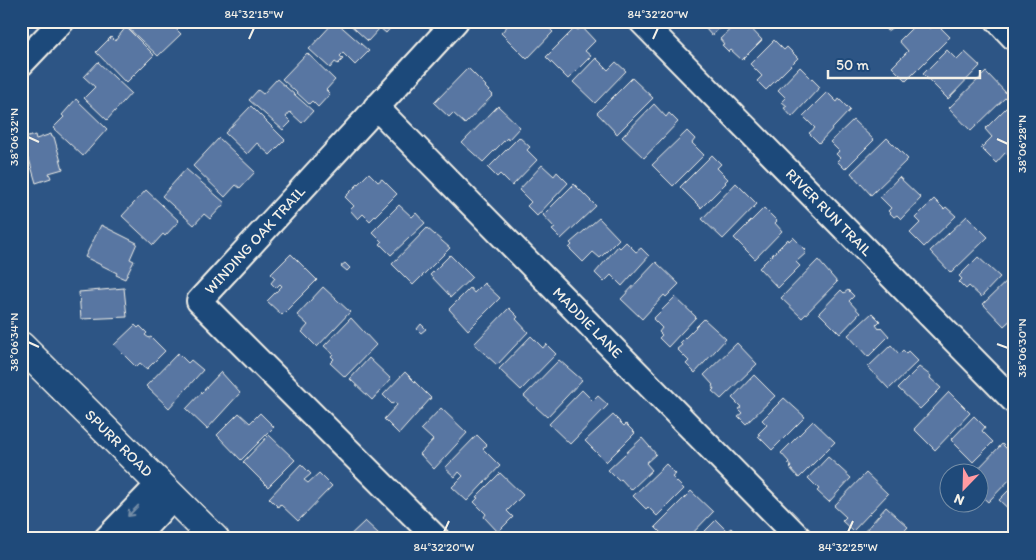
<svg xmlns="http://www.w3.org/2000/svg" width="1036" height="560" font-family="Itim,sans-serif">
	<style>
		.building { fill: #5876a2; stroke: #f4f1e8 }
		.lines { fill: none; stroke-linecap: round; stroke-linejoin: round }
		.street-casing { stroke: #f4f1e8; stroke-width: 28 }
		.secondary-casing { stroke: #f4f1e8; stroke-width: 31 }
		.street { stroke: #1f4a7a; stroke-width: 24 }
		.secondary { stroke: #1f4a7a; stroke-width: 28 }
		.oneway { stroke: #748da6 }
		.ticks { fill: none; stroke: #f4f1e8; stroke-width: 2 }
		.labels { text-anchor: middle; dominant-baseline: central; stroke-width: 4.5; stroke-linejoin: round; paint-order: stroke }
		.street-label { font-size: 15px; fill: #f4f1e8; stroke: #1f4a7a }
		.neatline { fill: none; stroke: #f4f1e8; stroke-width: 2 }
		.ticks-label { font-size: 12px; text-anchor: middle; fill: #f4f1e8 }
	</style>
	<rect width="100%" height="100%" fill="#2d5585"/>
	<filter id="ink" filterUnits="userSpaceOnUse"><feTurbulence type="fractalNoise" baseFrequency=".02" numOctaves="2"/><feDisplacementMap in="SourceGraphic" scale="10" xChannelSelector="R" yChannelSelector="G"/><feConvolveMatrix kernelMatrix="1 2 1 2 8 2 1 2 1" color-interpolation-filters="sRGB"/></filter>
	<g filter="url(#ink)">
		<path class="building" d="M128 21H150L152 23 154 21H168L181 34 158 56 125 25Z
			M178 21H191L185 28Z
			M335 21 369 51 355 65 343 53 340 56 343 59 338 64 335 62 330 68 309 49Z
			M346 21H397L386 33 380 28 368 41Z
			M512 21H542L553 32 527 59 501 33Z
			M699 21H726L712 36Z
			M739 21H744L762 40 742 60 731 50 729 52 722 45 724 44 720 39Z
			M881 21H902L887 31Z
			M919 21H923L930 29 936 23 950 37 906 81 892 67 908 51 899 41Z
			M126 27 154 55 126 83 96 52 111 37 115 41Z
			M582 27 595 41 585 51 591 56 568 79 546 57 575 28 578 30Z
			M774 40 784 50 787 47 798 58 766 90 757 81 762 76 750 64Z
			M947 50 957 60 965 52 980 66 948 99 923 74Z
			M307 53 335 80 326 90 330 94 318 107 312 101 309 104 282 79Z
			M596 58 608 70 616 62 626 71 595 103 573 82Z
			M98 62 131 93 107 120 84 98 95 87 84 77Z
			M800 67 820 87 792 117 784 108 787 106 782 102 786 98 778 90Z
			M468 68 486 86 485 87 493 95 465 124 453 113 449 117 434 103Z
			M986 72 1008 95 971 131 949 108Z
			M632 78 653 98 617 134 597 113Z
			M277 79 313 111 302 123 290 112 286 117 291 122 283 130 249 100 258 90 263 94Z
			M827 92 837 102 839 99 850 110 819 143 809 133 815 128 803 116Z
			M76 99 107 129 83 156 53 128 64 117 62 115Z
			M654 104 666 117 669 113 678 122 644 158 622 137Z
			M1015 105V147L1007 155 1005 153 996 163 981 148 992 137 985 129 1008 106Z
			M251 106 285 140 270 155 257 143 247 154 225 133Z
			M498 106 520 127 508 140 507 138 483 162 462 143Z
			M853 120 874 140 845 169 837 161 840 158 836 154 839 151 830 142Z
			M687 131 695 139 692 143 704 155 673 186 652 165Z
			M51 134 52 137H54L63 169 49 173 51 178 36 183 29 159 22 162 21 139 35 135 36 139Z
			M519 137 530 147 527 150 537 160 512 186 500 174 497 177 488 168Z
			M219 138 255 172 240 188 236 185 225 197 193 166Z
			M887 138 908 159 871 195 851 173Z
			M712 155 721 164 717 168 728 179 725 182 726 183 701 208 680 187Z
			M542 165 554 176 557 172 568 183 537 216 527 206 531 202 519 190Z
			M186 169 225 203 210 219 204 214 194 225 162 196Z
			M369 173 378 182 382 179 397 194 370 221 363 214 358 219 350 210 354 206 345 197Z
			M899 177 921 198 901 219 897 215 894 217 888 211 891 208 880 197Z
			M736 183 757 204 723 239 702 219Z
			M574 184 596 206 561 239 552 230 555 228 543 215Z
			M146 190 179 221 165 236 163 234 153 245 122 216Z
			M934 199 944 209 946 207 956 216 924 247 910 233 920 223 915 218Z
			M399 205 412 217 416 213 425 223 391 255 380 244 382 242 372 232Z
			M764 208 777 221 775 223 782 231 755 259 734 238Z
			M967 216 988 237 951 273 930 251Z
			M599 218 619 239 600 258 593 252 583 262 569 248 572 245 570 243Z
			M101 225 137 243 130 259 134 261 125 279 116 275 117 273 85 257Z
			M427 228 450 248 413 285 392 264Z
			M793 237 806 250 804 252 806 253 796 262 800 266 778 288 759 268 788 239 789 241Z
			M626 242 636 252 641 248 649 256 622 286 611 275 604 282 595 273 618 246 620 248Z
			M291 254 317 280 282 315 267 301 282 286 280 284 276 288 271 283 275 278 271 274Z
			M450 255 472 277 451 297 430 275Z
			M978 257 1000 277 981 297 969 286 966 289 959 282 962 279 959 276Z
			M818 260 837 282 802 318 781 298Z
			M656 262 679 284 666 297 664 295 642 319 621 299Z
			M345 263 350 268 347 271 341 266Z
			M1015 273V316L1004 326 983 304Z
			M484 283 500 298 468 330 449 309 470 288 474 293Z
			M323 287 350 312 317 347 302 332 308 325 297 315Z
			M124 288 127 317 81 319 79 292Z
			M841 290 844 293 848 290 854 296 849 301 860 313 840 334 819 313Z
			M675 297 696 317 668 347 659 338 662 335 659 332 662 328 653 319Z
			M509 308 518 317 516 319 528 332 497 365 474 344Z
			M872 313 880 321 876 325 879 329 881 327 889 336 868 357 848 335Z
			M351 318 376 345 345 377 330 363 334 359 331 356 333 354 324 346Z
			M704 319 726 339 695 373 686 364 689 361 677 349 682 345 680 343Z
			M421 324 426 329 421 333 417 329Z
			M135 325 138 328 140 326 147 333 145 335 149 338 151 337 165 351 147 369 140 363 136 367 114 345Z
			M531 336 543 348 546 344 556 354 521 390 499 369Z
			M737 343 757 364 721 399 712 391 714 389 712 386 713 385 704 375Z
			M891 345 899 354 903 350 906 353 908 351 918 361 889 389 868 367Z
			M178 353 188 363 191 360 203 370 169 408 146 386Z
			M369 358 391 379 372 400 350 379Z
			M559 360 582 380 547 417 524 396Z
			M919 367 931 376 930 378 941 388 920 409 898 388Z
			M221 372 240 393 207 429 186 409Z
			M405 372 431 398 399 434 384 419 397 405 395 402 392 404 383 395Z
			M754 375 775 396 746 424 738 416 742 413 738 409 741 407 732 398Z
			M582 390 593 401 598 396 608 405 570 444 549 424Z
			M949 392 970 413 935 450 914 429Z
			M784 398 805 417 772 450 758 436 760 435 758 434 767 425 762 420Z
			M441 408 467 433 434 469 420 454 433 440 421 429Z
			M239 413 250 423 260 413 274 427 241 460 217 435Z
			M613 415 624 426 626 424 635 433 606 462 585 441Z
			M974 416 985 427 982 431 993 442 973 462 951 440Z
			M813 421 835 442 799 478 790 468 791 467 788 463 789 462 781 453Z
			M269 435 295 460 268 487 243 462Z
			M477 435 487 445 483 449 500 466 467 501 452 487 463 476 459 472 455 477 445 468Z
			M642 438 656 454 646 463 652 470 631 490 621 479 619 481 608 470Z
			M1002 444 1011 453 1010 455 1015 459V474L988 502 978 493V472H975Z
			M828 457 851 478 829 502 817 491 819 489 808 478Z
			M301 464 311 474 304 480 308 483 319 473 332 486 298 521 280 504 278 507 269 498Z
			M666 464 676 474 672 477 684 489 657 516 648 507 646 509 633 496Z
			M500 473 523 495 507 511 513 517 498 532 484 517 486 514 474 502 478 498 476 497Z
			M866 473 888 494 853 531 842 521 846 517 834 506Z
			M1015 484V515L999 500Z
			M691 491 713 512 687 539H667L655 527Z
			M886 507 908 527 897 539H871L872 538 865 531Z
			M716 520 727 531 731 528 740 537 739 539H697Z
			M365 521 380 535 376 539H346Z
			M561 532 569 539H555Z"/>
		<g class="lines">
			<defs>
				<g id="street">
					<path id="s1" d="M641 21 1015 402"/>
					<path d="M998 21 1015 39"/>
					<path d="M21 64 62 21"/>
					<path id="s2" d="M376 107 800 539"/>
					<path d="M106 539 159 484"/>
					<path d="M134 539 173 497"/>
					<path id="s3" d="M437 539 199 301 456 21"/>
				</g>
				<g id="secondary">
					<path id="s4" d="M21 346 215 539"/>
				</g>
			</defs>
			<use href="#street" class="street-casing"/>
			<use href="#secondary" class="secondary-casing"/>
			<use href="#street" class="street"/>
			<use href="#secondary" class="secondary"/>
		</g>
		<defs><path id="oneway-shaft" d="M-6 0H5M1.5-3L5.5 0L1.5 3" fill="none" stroke-width="1.6" stroke-linecap="round" stroke-linejoin="round" transform="scale(1.25)"/></defs>
		<use class="oneway" href="#oneway-shaft" transform="translate(133 511) rotate(134)"/>
	</g>
	<path class="ticks" d="M249 39 254 28M653 39 658 28M28 137 39 142M997 139 1008 144M28 342 39 347M997 344 1008 348M444 532 449 521M848 532 853 521"/>
	<g class="labels">
		<g class="street-label">
			<text stroke="none"><textPath href="#s1" startOffset="268">RIVER RUN TRAIL</textPath></text>
			<text stroke="none"><textPath href="#s3" startOffset="419">WINDING OAK TRAIL</textPath></text>
			<text stroke="none"><textPath href="#s2" startOffset="302">MADDIE LANE</textPath></text>
			<text stroke="none"><textPath href="#s4" startOffset="138">SPURR ROAD</textPath></text>
		</g>
	</g>
	<rect width="1036" height="560" fill="none" stroke="#1f4a7a" stroke-width="55"/>
	<g transform="translate(964 488) rotate(203)"><circle r="24" fill="#1f4a7a" stroke="#748da6"/>
	<path d="M0-4L9 19L0 12L-9 19Z" fill="#ff9aa2"/>
	<text y="-8" font-size="14" font-weight="bold" text-anchor="middle" fill="#f4f1e8">N</text>
	</g>
	<path d="M828 70v8h152v-8" fill="none" stroke="#f4f1e8" stroke-width="2.5"/>
	<text x="836" y="70" font-size="15" fill="#f4f1e8" stroke="#1f4a7a" stroke-width="4" paint-order="stroke">50 m</text>
	<rect x="28" y="28" width="980" height="504" class="neatline"/>
	<g class="ticks-label">
		<text x="254" y="18">84°32'15"W</text>
		<text x="658" y="18">84°32'20"W</text>
		<text transform="translate(14 137) rotate(-90)" y="4">38°06'32"N</text>
		<text transform="translate(1022 144) rotate(-90)" y="4">38°06'28"N</text>
		<text transform="translate(14 342) rotate(-90)" y="4">38°06'34"N</text>
		<text transform="translate(1022 348) rotate(-90)" y="4">38°06'30"N</text>
		<text x="444" y="551">84°32'20"W</text>
		<text x="848" y="551">84°32'25"W</text>
	</g>
</svg>
